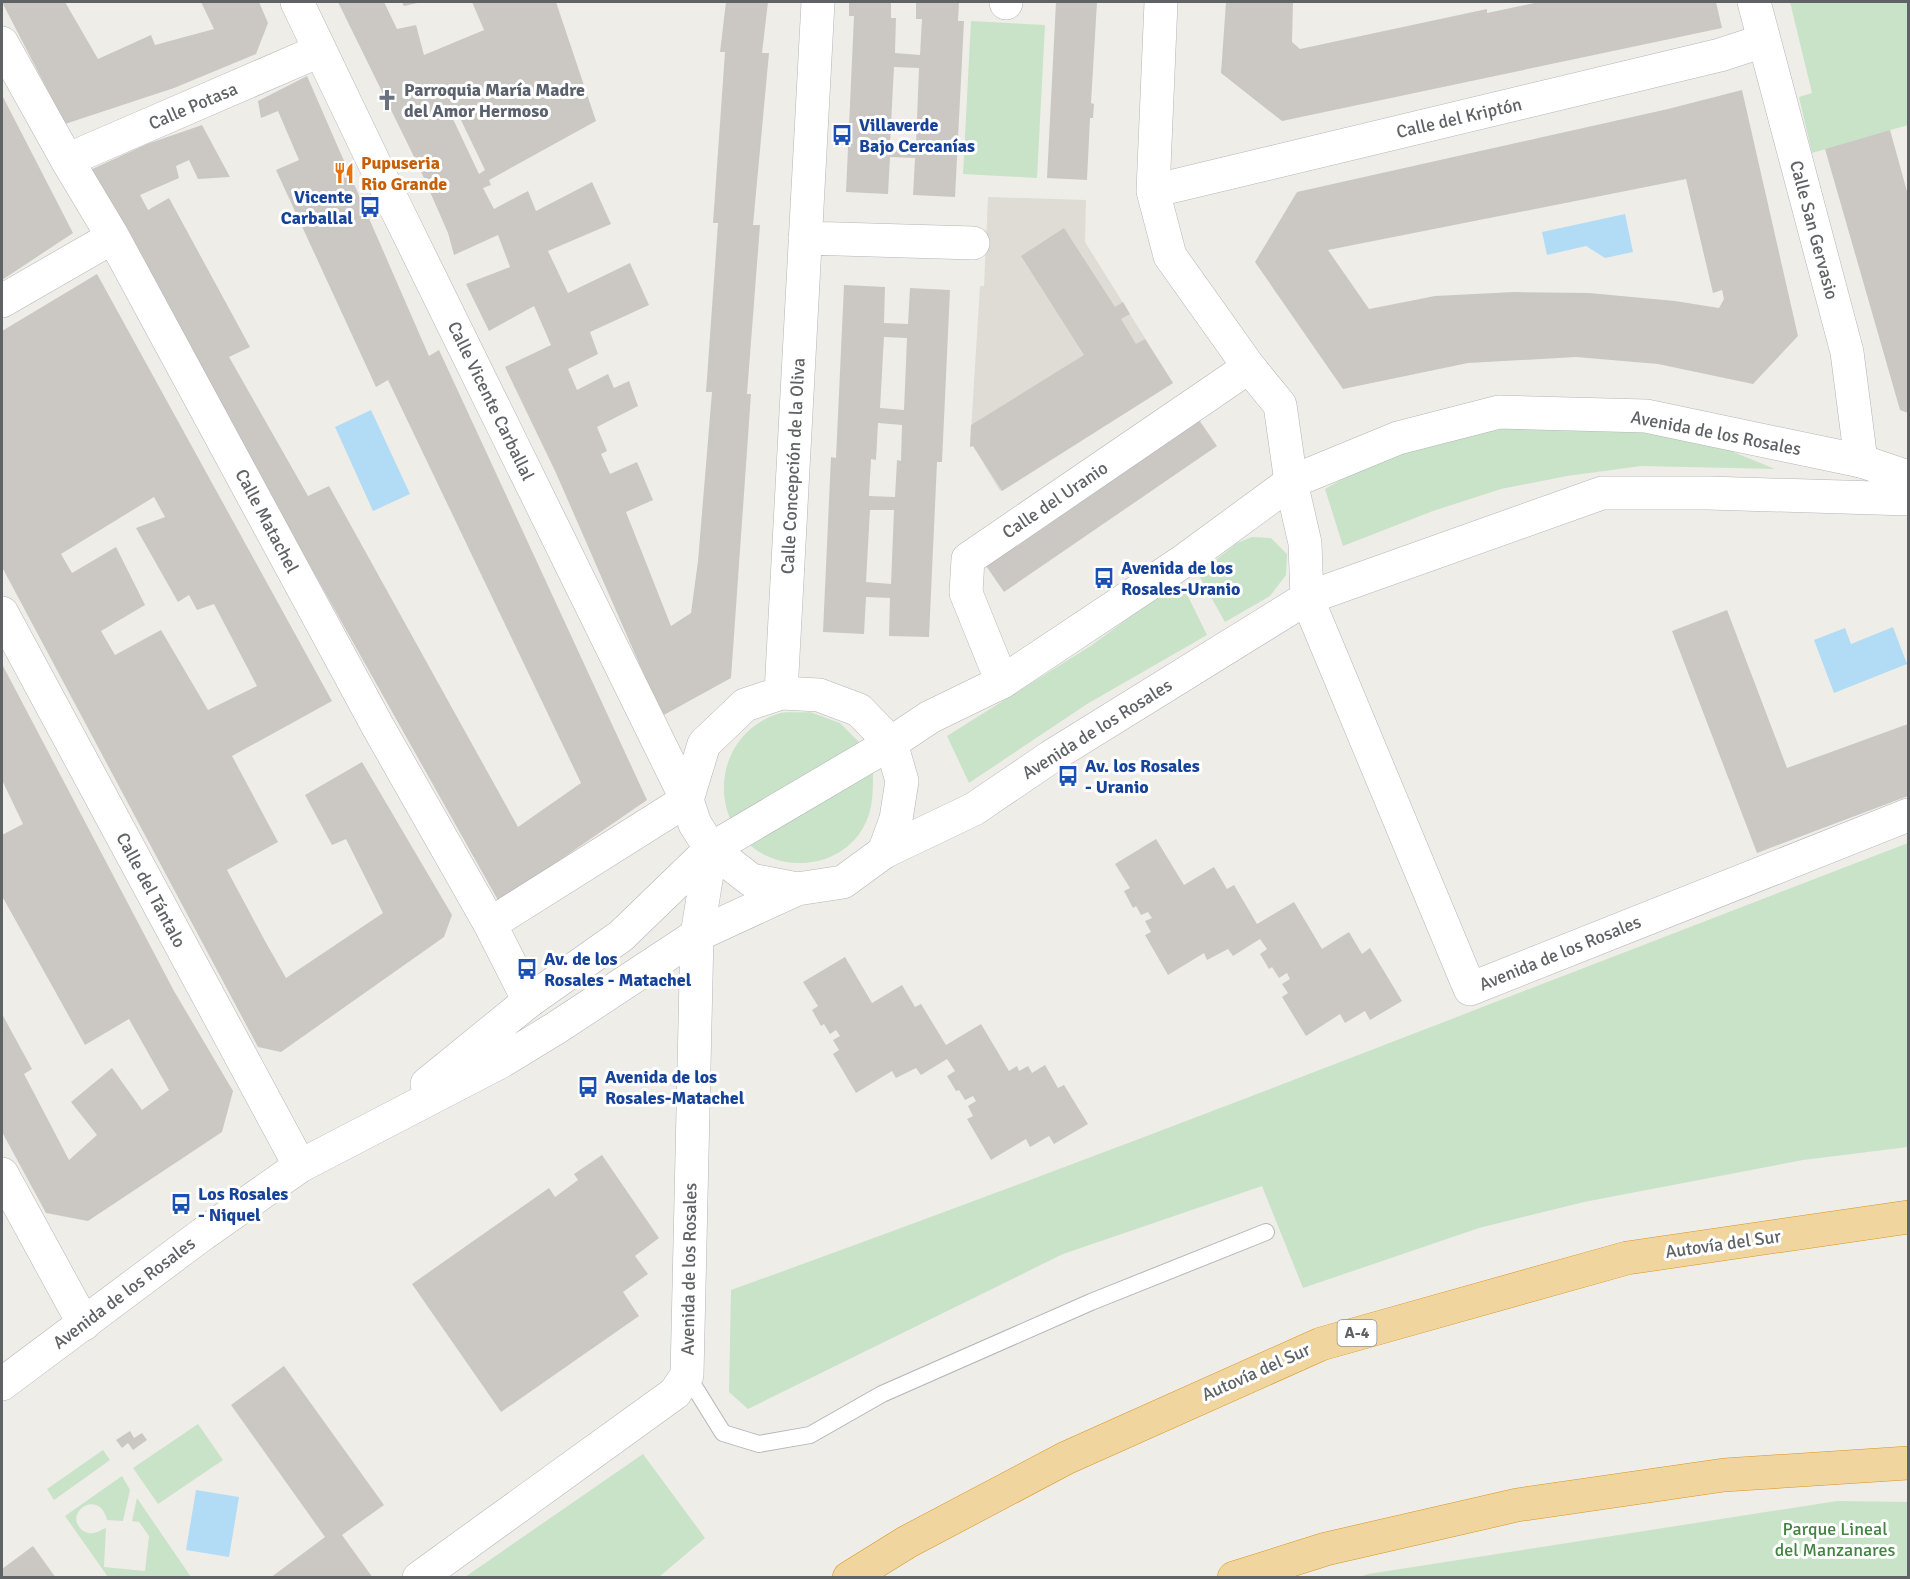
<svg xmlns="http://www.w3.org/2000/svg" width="1910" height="1579" font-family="Signika,sans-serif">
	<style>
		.education { fill: #dfdcd6 }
		.green { fill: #c9e3c8 }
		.water { fill: #b2dcf5 }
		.building { fill: #cbc8c4; fill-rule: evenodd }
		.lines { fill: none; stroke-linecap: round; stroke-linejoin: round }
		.service-casing { stroke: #b3b5b8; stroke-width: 18 }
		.minor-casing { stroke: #b3b5b8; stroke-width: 34 }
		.tertiary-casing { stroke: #b3b5b8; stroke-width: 34 }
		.motorway-casing { stroke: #da941d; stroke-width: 34 }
		.service { stroke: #fff; stroke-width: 16 }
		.minor { stroke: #fff; stroke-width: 33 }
		.tertiary { stroke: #fff; stroke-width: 33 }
		.motorway { stroke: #f0d69e; stroke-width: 33 }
		.labels { text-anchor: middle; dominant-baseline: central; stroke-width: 6; stroke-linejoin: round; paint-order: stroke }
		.shield { fill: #fff; stroke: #8f9294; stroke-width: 1.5 }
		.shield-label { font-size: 16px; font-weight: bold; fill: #5f6366 }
		.worship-label { font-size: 18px; font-weight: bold; fill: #5b616d; stroke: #fff; text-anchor: start }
		.street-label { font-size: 18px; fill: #5f6366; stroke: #fff }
		.transit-label { font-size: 18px; font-weight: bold; fill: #164399; stroke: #fff; text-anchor: start }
		.food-label { font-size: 18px; font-weight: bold; fill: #c56008; stroke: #fff; text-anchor: start }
		.park-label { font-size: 18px; fill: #428341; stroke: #fff }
	</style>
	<rect width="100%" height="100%" fill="#efede8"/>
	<path class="education" d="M988 197 1086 200 1085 242 1173 383 1000 491 973 446 970 447 980 286H984Z"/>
	<path class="green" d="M1790 2H1908V125L1812 153 1799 97 1812 93Z
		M971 21 1045 25 1037 178 963 174Z
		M1545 423 1673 435 1731 451 1775 469 1641 466 1567 476 1501 489 1433 511 1343 546 1325 489C1341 480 1357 470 1374 463 1429 441 1486 429 1545 423Z
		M1252 537 1271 538 1287 554 1286 575 1270 596 1225 622 1198 574 1237 543Z
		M1180 580 1207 635 1087 704 969 783 947 736 1092 645Z
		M810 712 840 723 863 746 733 825C711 782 730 730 777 714 786 711 799 713 810 712Z
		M873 773C873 793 873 811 863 828 840 868 783 874 750 845L813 802Z
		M1908 843V1147L1803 1160 1584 1202 1479 1228 1303 1288 1262 1186 1063 1254 748 1409 729 1392 731 1290C1126 1148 1516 993 1908 843Z
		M198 1424 223 1460 158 1504 133 1468Z
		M103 1450 110 1460 54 1500 47 1489Z
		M643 1454 705 1538 659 1577H465Z
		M122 1476 130 1490 123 1521 107 1520C100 1489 65 1510 80 1528 83 1532 89 1534 93 1533 98 1533 102 1529 106 1528L104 1567 145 1571 149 1536 139 1522 132 1521 137 1498 191 1577H108L65 1516Z
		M1837 1501 1908 1502V1577H1359L1368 1574Z"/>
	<path class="water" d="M1625 214 1633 252 1605 258 1586 246 1547 255 1542 232Z
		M371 410 410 494 373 511 335 427Z
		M1893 627 1907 664 1834 693 1814 640 1845 628 1851 644Z
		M196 1490 239 1497 229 1557 186 1550Z"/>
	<path class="building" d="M2 2H65L98 59 151 35 155 45 214 29 201 2H259L268 23 256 54 174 88 65 124Z
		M338 2H384L397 29 416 25 424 55 484 30 472 2H556L596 121 489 180 491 185 483 188 494 209 528 191 536 211 592 182 611 224 548 251 568 293 630 263 649 305 590 332 598 354 568 369 577 390 608 374 614 388 629 381 638 406 597 427 607 451 601 454 610 474 637 462 653 500 626 512 671 626 691 613 698 561 712 392H706L718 223H713L725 52H720L726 2H768L762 53H769L753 225H760L747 394H751L731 678 662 716 556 473 505 367 551 345 534 306 489 331 466 284 510 267 498 235 454 255 448 233 420 169ZM459 116 485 170 479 174 453 119Z
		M402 2H422L404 6Z
		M849 2H891V18H896L895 53 920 55 922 19H916V2H959L958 21H964L955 197 913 195 915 158 890 157 888 194 846 192 854 16H849ZM894 67 919 68 916 145 890 143Z
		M1056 2H1097L1091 103 1094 104 1093 118H1090L1087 180 1047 178Z
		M1226 2H1293L1292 42 1300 49 1487 9V13L1539 2H1716L1722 28 1282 121 1221 73Z
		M307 76 429 356 439 350 647 800 499 902 88 171 147 144 202 125 230 177 198 179 189 160 176 166 179 178 140 195 148 210 169 198 250 347 229 357 308 496 329 486 518 827 581 783 388 380 376 387 276 170 299 160 278 111 261 118 258 101Z
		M1742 90 1798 336 1753 384 1658 364 1576 357 1468 363 1343 389 1255 262 1297 192 1668 109ZM1686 179 1713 293 1722 290 1724 299 1719 308 1675 301 1589 293 1514 292 1435 296 1369 309 1328 250Z
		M2 95 73 233 2 280Z
		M1890 130 1908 195V413L1900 410 1825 149Z
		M1064 228 1115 307 1123 302 1130 314 1121 319 1136 344 1145 339 1173 383 1002 491 973 446 970 447 971 425 1084 355 1021 256Z
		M97 274 332 701 232 756 278 842 227 870 265 941 286 978 383 913 346 839 332 845 305 795 362 762 452 915 444 937 281 1052 258 1047 2 567V331ZM154 497 165 517 136 528 178 602 189 595 197 610 214 604 257 686 208 710 161 630 115 655 101 631 145 605 116 547 72 573 61 554Z
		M844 285 885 287 884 323 908 324 910 288 950 290 942 462H937L929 637 889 636 890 598 866 597 864 634 823 632 831 457 836 458ZM884 337 907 338 904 410 880 408ZM878 423 902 425 901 461 897 460 895 497 869 496 871 459 876 460ZM870 510H894L891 584 866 582Z
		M1195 414 1217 446 1004 592 982 560Z
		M1727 610 1787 768 1908 724V796L1757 853 1672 631Z
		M2 664 174 991 233 1091 222 1132 88 1221 46 1213 2 1132V1014L32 1069 24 1074 69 1160 97 1135 71 1102 112 1068 142 1110 169 1090 129 1019 85 1045 2 896V835L23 824 2 780Z
		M1156 839 1184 885 1214 867 1227 889 1234 885 1257 924 1294 902 1322 949 1349 932 1362 954 1370 948 1402 1001 1370 1020 1365 1011 1345 1023 1340 1014 1306 1036 1282 997 1288 993 1282 984 1290 979 1287 973 1279 978 1272 967 1269 969 1260 954 1267 949 1260 939 1233 956 1228 949 1207 960 1204 953 1168 975 1145 935 1151 932 1145 921 1152 918 1148 912 1141 915 1136 906 1133 908 1124 891 1130 888 1115 864Z
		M845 957 872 1003 902 985 915 1007 921 1004 946 1045 981 1024 1009 1071 1017 1066 1019 1071 1028 1066 1032 1073 1045 1065 1058 1088 1064 1085 1088 1124 1054 1144 1049 1136 1030 1147 1026 1139 991 1160 967 1119 973 1116 968 1106 976 1101 973 1096 965 1100 959 1090 956 1091 947 1076 955 1071 947 1059 921 1075 916 1068 896 1078 892 1071 856 1093 833 1054 839 1050 833 1040 840 1036 836 1030 830 1034 824 1024 821 1026 812 1010 818 1006 803 982Z
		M602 1155 659 1238 635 1256 648 1274 623 1292 639 1316 501 1412 412 1284 549 1188 555 1197 578 1180 574 1174Z
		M284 1366 384 1505 342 1535 373 1578H270L325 1537 231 1405Z
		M130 1431 134 1438 142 1433 147 1440 133 1450 128 1443 122 1448 116 1440Z
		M33 1546 56 1578H2V1569Z"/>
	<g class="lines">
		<defs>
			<path id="service" d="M687 1375 723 1433 759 1444 810 1435 882 1394 1091 1302 1266 1232"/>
			<path id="minor" d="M297 2 391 198 687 800 695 824 711 849 751 880 797 889
				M1161 2 1153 191 1170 256 1249 367 1280 405 1291 482 1305 543 1307 598 1470 989 1908 815
				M1754 2 1847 352 1861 461
				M1006 3V2
				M2 43 67 160 113 237 377 725 490 924 529 1001
				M67 160 319 51
				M1153 191 1720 55 1763 41
				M805 238 973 243
				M2 301 113 237
				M2 613 300 1166
				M1002 682 966 593 968 559 1249 367
				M781 693 818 2
				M490 924 687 800 704 744 745 705 781 693 819 695 859 710 891 743 902 781 896 819 884 852
				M2 1174 84 1324
				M419 1578 675 1393 687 1375 697 935 711 849"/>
			<path id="tertiary" d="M427 1084 529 1001 621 936 711 849 891 743 930 717 1002 682 1182 562 1291 482 1398 438 1499 412 1646 416 1861 461 1908 477
				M2 1384 203 1234 300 1166 502 1061 556 1028 697 935 797 889 843 882 884 852 974 809 1052 756 1307 598 1602 493H1708L1908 499"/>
			<path id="motorway" d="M849 1578 907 1542 1066 1458 1321 1344 1627 1258 1908 1217
				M1234 1578 1326 1549 1517 1505 1724 1475 1908 1463"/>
		</defs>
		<use href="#service" class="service-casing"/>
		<use href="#minor" class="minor-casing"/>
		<use href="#tertiary" class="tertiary-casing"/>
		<use href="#motorway" class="motorway-casing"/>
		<use href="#service" class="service"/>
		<use href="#minor" class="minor"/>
		<use href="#tertiary" class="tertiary"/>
		<use href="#motorway" class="motorway"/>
	</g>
	<defs>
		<symbol id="church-bare" viewBox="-9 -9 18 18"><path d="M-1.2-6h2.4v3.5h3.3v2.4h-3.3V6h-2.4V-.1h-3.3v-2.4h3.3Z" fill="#6b7280" stroke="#fff" stroke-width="2.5" paint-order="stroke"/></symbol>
		<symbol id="bus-bare" viewBox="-9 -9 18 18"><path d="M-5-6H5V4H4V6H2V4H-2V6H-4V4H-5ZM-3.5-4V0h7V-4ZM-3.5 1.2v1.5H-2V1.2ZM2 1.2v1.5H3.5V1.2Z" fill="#1a4fb4" stroke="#fff" stroke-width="2.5" paint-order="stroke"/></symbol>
		<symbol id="restaurant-bare" viewBox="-9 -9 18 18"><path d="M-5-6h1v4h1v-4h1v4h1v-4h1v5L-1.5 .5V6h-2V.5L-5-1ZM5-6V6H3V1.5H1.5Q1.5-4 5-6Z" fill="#e8710a" stroke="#fff" stroke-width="2.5" paint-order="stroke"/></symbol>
	</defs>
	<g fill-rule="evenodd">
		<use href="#church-bare" x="372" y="85" width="30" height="30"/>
		<use href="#bus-bare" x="827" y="120" width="30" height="30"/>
		<use href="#restaurant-bare" x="329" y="158" width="30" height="30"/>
		<use href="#bus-bare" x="355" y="192" width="30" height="30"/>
		<use href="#bus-bare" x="1089" y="563" width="30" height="30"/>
		<use href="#bus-bare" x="1053" y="761" width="30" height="30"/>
		<use href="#bus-bare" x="512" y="954" width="30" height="30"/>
		<use href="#bus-bare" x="573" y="1072" width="30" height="30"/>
		<use href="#bus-bare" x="166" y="1189" width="30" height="30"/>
	</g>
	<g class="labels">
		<rect class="shield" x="1337.5" y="1320" width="39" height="26" rx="4.5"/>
		<g class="shield-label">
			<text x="1357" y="1333">A-4</text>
		</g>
		<g class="worship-label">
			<text x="404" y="90">Parroquia María Madre<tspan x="404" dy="21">del Amor Hermoso</tspan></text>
		</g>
		<g class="street-label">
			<text transform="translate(193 106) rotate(-23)">Calle Potasa</text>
			<text transform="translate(1459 118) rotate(-13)">Calle del Kriptón</text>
			<text transform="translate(1814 230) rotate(75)">Calle San Gervasio</text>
			<text transform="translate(491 401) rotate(64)">Calle Vicente Carballal</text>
			<text transform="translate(1716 433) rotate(11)">Avenida de los Rosales</text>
			<text transform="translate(793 466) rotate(-87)">Calle Concepción de la Oliva</text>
			<text transform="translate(1055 500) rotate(-34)">Calle del Uranio</text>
			<text transform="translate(267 521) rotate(62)">Calle Matachel</text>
			<text transform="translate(1097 729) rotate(-32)">Avenida de los Rosales</text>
			<text transform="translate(151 890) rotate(62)">Calle del Tántalo</text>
			<text transform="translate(1560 953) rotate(-22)">Avenida de los Rosales</text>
			<text transform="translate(1723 1244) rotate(-8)">Autovía del Sur</text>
			<text transform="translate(689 1269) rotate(-89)">Avenida de los Rosales</text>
			<text transform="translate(124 1293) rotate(-37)">Avenida de los Rosales</text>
			<text transform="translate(1256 1372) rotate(-24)">Autovía del Sur</text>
		</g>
		<g class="transit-label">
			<text x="859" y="125">Villaverde<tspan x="859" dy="21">Bajo Cercanías</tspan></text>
			<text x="353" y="197" text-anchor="end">Vicente<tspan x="353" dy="21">Carballal</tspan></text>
			<text x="1121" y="568">Avenida de los<tspan x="1121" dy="21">Rosales-Uranio</tspan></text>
			<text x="1085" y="766">Av. los Rosales<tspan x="1085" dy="21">- Uranio</tspan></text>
			<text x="544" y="959">Av. de los<tspan x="544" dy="21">Rosales - Matachel</tspan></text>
			<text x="605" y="1077">Avenida de los<tspan x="605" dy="21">Rosales-Matachel</tspan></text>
			<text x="198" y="1194">Los Rosales<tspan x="198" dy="21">- Niquel</tspan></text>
		</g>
		<g class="food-label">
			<text x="361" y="163">Pupuseria<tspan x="361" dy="21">Rio Grande</tspan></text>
		</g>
		<g class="park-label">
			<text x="1835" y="1529">Parque Lineal<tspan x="1835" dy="21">del Manzanares</tspan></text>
		</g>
	</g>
	<rect width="1910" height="1579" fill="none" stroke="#5f6366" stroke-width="6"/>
</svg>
